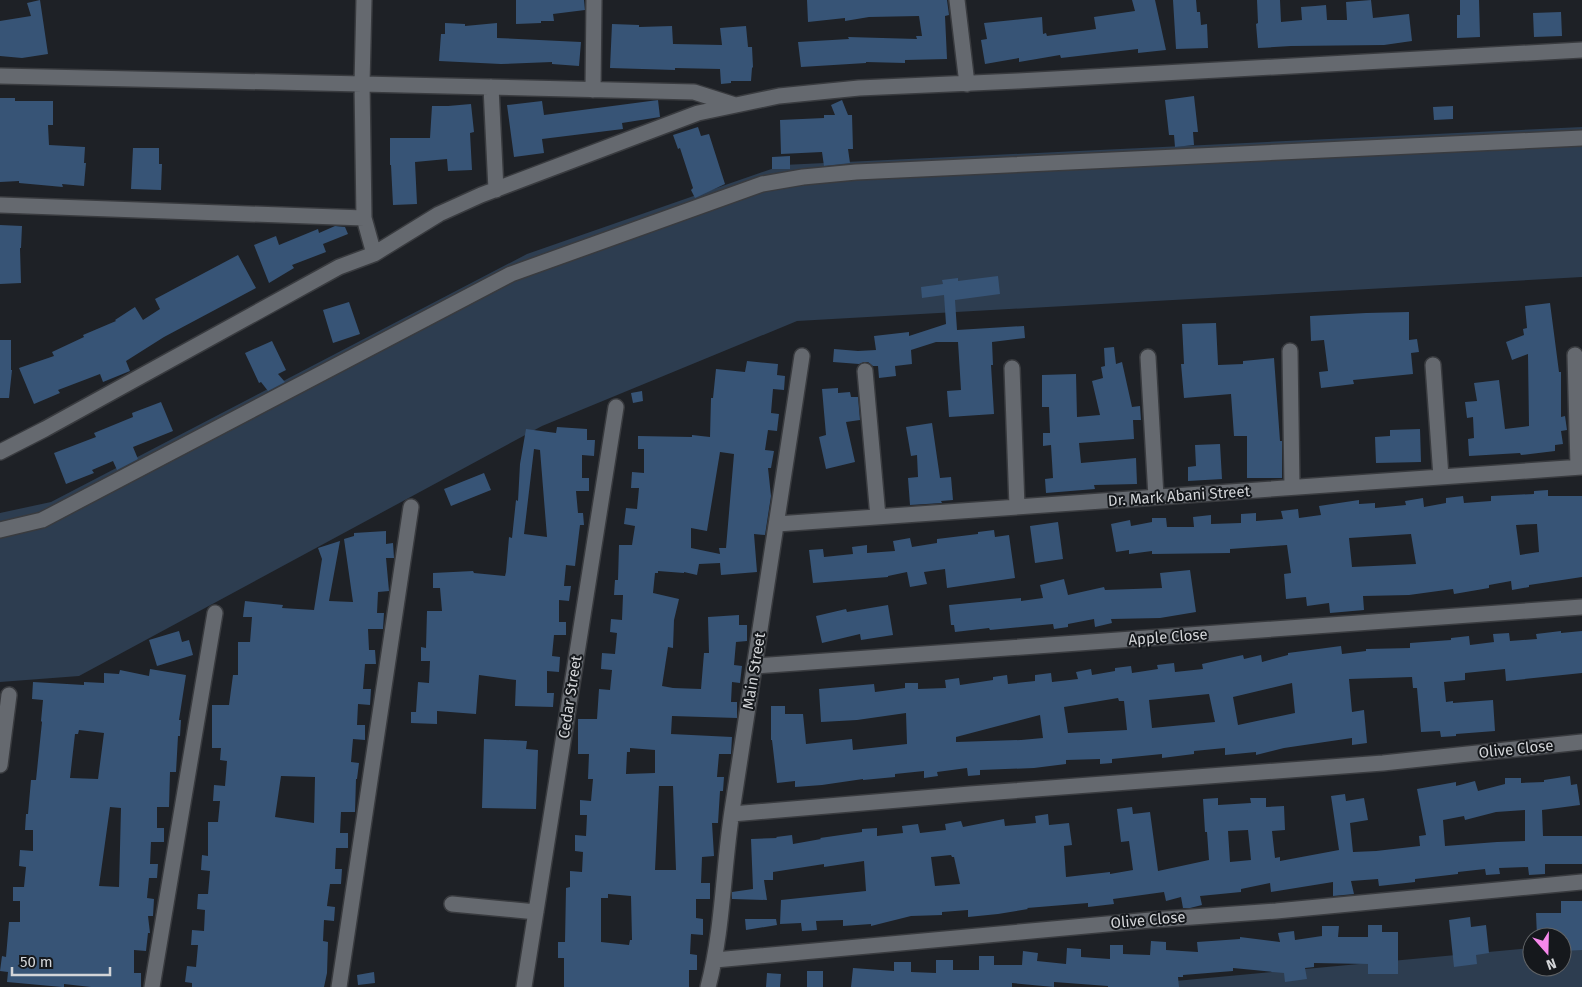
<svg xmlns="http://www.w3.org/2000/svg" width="1582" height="987" font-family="'Fira Sans',sans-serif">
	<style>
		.green { fill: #2d3d50 }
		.building { fill: #375476; fill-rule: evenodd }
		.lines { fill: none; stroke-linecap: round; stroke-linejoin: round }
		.minor-casing { stroke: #393b3f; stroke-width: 18 }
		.minor { stroke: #65696f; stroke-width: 15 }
		.labels { text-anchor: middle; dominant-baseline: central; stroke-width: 4; stroke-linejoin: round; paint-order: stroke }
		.street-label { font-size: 15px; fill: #d3d5d8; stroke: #15181c }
	</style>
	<rect width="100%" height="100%" fill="#1e2126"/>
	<path class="green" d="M1582 127V277L797 321 542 426 79 676 0 682V513L51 502 527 254 783 165Z
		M1582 944V987H1111L1532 948V967H1562V945Z"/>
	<path class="building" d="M40 0 48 54 22 58 0 56V21L31 16 27 3Z
		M516 0H584L585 10 553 14 554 21H541V23L516 24Z
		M807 0H947L949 15 945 16 947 59 905 60V63L866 62V63L801 67 798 42 849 39 848 37 917 39 916 36H922L919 16 869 17 845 21V18L808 22Z
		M1132 0H1155L1166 50 1138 53V49L1061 58 1060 55 1019 62V58L985 64 981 40 987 39 984 23 1042 17 1043 34 1046 33 1047 36 1096 29 1094 17 1135 11Z
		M1173 0H1196L1197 12H1200L1201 25 1207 24 1208 48 1176 49Z
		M1257 0H1280L1281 22 1302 20 1301 7 1315 6 1326 5 1327 20H1347L1346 2 1371 0 1373 18 1409 14 1412 41 1384 45 1291 46 1258 48 1256 24 1258 23Z
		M1460 0H1479L1480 37 1457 38V15H1460Z
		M1561 12 1562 36 1534 37 1533 13Z
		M445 23 465 24V26L497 23V38L581 42 579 66 552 64V62L501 64 439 61 441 34H445Z
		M612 24 639 25V27L672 26 673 44 722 45 720 28 746 26 748 47H752L753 67 752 68 751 81H731V83L721 84 720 69 675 68V70L610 68Z
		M1194 96 1198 132H1193L1194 145 1175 147 1174 135H1169L1165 100Z
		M0 98H15V101H53V125H48L49 145 85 147 84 163H86L84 186 62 184 63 187 19 183V181L0 182Z
		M658 100 660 117 622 123 623 129 542 139 544 153 514 157 507 105 542 101 544 115Z
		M842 100 848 115H852L853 149H848L850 163 824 166 822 152 781 154 780 120 824 118V115H835L831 105Z
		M471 104 474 132 470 133 472 170 448 171 447 159 415 162 417 204 393 205 391 165H390V138H430L432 106H448Z
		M1453 106V119L1434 120 1433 107Z
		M698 127 701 136 709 134 725 184 695 198 691 190 693 188 680 148 678 149 673 135Z
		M133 148H159V164H162L161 190 131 189Z
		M790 156V169H772V157Z
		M0 225 22 226 21 248H20L21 283 0 284Z
		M335 226 345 227 348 234 323 244 326 252 292 265 294 268 269 283 254 245 276 236 279 245 318 229 319 233Z
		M238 255 256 288 164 337 126 361 130 371 103 382 100 374 58 390 60 393 34 404 19 368 54 356 52 352 84 337 83 335 116 321 115 320 135 307 143 320 160 309 155 299Z
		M998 276 1000 294 955 300 957 330 1024 326 1025 338 992 342 993 365H991L994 414 949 417 947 391 961 390 958 342H936L911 350 912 364 895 366 896 376 879 378 878 366H873L868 362H864L859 364 833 362 834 349 858 351 876 350 874 336 909 332V336L946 324 944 295 922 298 921 287 943 284 942 280 958 278V281Z
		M349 302 360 334 333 343 323 310Z
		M1550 303 1559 372H1561V417L1565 416 1567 430 1561 431 1563 444 1555 445V451L1521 455 1520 453 1469 456 1468 439 1474 438 1473 417 1467 418 1465 402 1477 401 1474 383 1499 380 1505 429 1529 426 1528 354 1512 360 1506 342 1524 335 1523 329 1527 328 1525 306Z
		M1409 312V340L1417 339 1419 352 1411 353 1413 374 1353 380 1354 384 1321 388 1319 372 1328 371 1324 340 1311 341 1310 316 1366 313Z
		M1216 323 1218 365 1243 364V361L1274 358 1280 441H1282V478H1247V436H1234L1231 394 1184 398 1181 364H1184L1182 324Z
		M0 340H11V370H12L9 398H0Z
		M272 341 286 370 278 374 285 382 268 391 261 382 259 383 245 353Z
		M1114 347 1116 364 1122 362 1132 407 1140 406 1141 420H1133L1134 439 1079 443 1081 463 1136 458 1137 484 1094 485 1095 489 1046 493 1045 479 1053 478 1051 445 1043 446V433H1050L1049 407H1042V375L1076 374 1077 417 1100 415 1092 381 1103 378 1101 367 1105 366 1104 348Z
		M747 361 778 364 777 375 785 376 784 390 773 389 771 413 779 414 777 431 768 430 765 450 774 451 771 468H768L771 496 765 535 754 534 757 572 721 575 720 563 699 564 697 575 684 572V573L658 571V573H655L653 593 679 599 674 620 673 648 668 647 662 686 673 688 701 689 704 653H709L708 617 739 615V625H747V641L736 642 734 665 742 666 740 683 732 682 731 702H737V718L672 716 671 734 732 737 731 754H719L717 777H724L723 791H720L718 823H712L714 856 702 857 701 883H710V899H696V918L703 919V935L691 934 690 954 697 955V970H689V987H564V958H558V942H565L566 888 570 887V871L582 872 583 852 575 851V835L586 836 587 815H580V800L591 801 593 779H588L589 754H578V719H597L599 689 610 690 612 670 601 669 602 653 615 654 617 633 610 632 611 619 622 620 623 595H614L615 580H618L619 545H632L635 526 624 524 626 508 637 509 639 488H631L632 472 644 473V449H638V436L692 437V435L710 437 711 398H713L716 369 745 372ZM720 452 734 454 726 548H719L720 554 691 548V528L707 531ZM630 748 655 750V773L626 774 627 752H630ZM659 786H673L676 870H655ZM608 894 631 896 632 940H630L629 945 601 942V898H608Z
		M838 388V393L850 392 851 397H858L860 420 846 422 855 462 826 469 819 437 826 435 822 389Z
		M642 391 643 401 633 403 631 393Z
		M161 402 173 431 133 447 138 459 117 470 113 461 92 470 94 473 66 484 54 453 96 437 94 433 133 417 132 413Z
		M932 423 940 478 951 477 953 500 941 501 942 503 910 505 908 478 918 477 917 455 911 456 906 427Z
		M557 427 587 429V440H595L594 456 582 455V478H589V491H576L578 513H583L584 525H580L575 566 566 565 564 586H571L569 601 559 600V622H566V635H554L552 656 560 657 559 672 547 671V693H554L553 707 515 706 516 680 479 675 476 714 437 711V724L411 723V712H416L418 682 429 683 430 661H421V647L426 648 427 611H442L440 588H433V573L473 571 474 573 505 576 506 572 509 537 512 538 516 500 518 501 520 464 526 429 556 433ZM534 449 540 450 547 537 524 534Z
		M1420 429 1421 462 1376 463 1375 437 1390 436V430Z
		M1220 444 1222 479 1188 481V467L1196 466 1195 445Z
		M484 473 491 490 451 506 444 489Z
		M1548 490V496H1582V577L1529 585V587L1512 590 1511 581 1489 585V588L1454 594 1453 589 1409 595 1363 596 1364 610 1330 613 1329 603 1307 606 1306 597 1286 599 1284 574 1291 573 1287 545 1230 549V553L1152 554V551L1129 554V550L1116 552 1111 524 1130 520 1131 526 1152 522V518H1166L1167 527H1194L1193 517 1211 515V524L1241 523V514L1256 513V521L1283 519 1281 511 1298 509 1299 518 1321 515 1319 506 1359 500V504L1375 503V508L1406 505 1405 501 1423 498 1424 507 1446 503V498L1463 496 1464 503 1491 501V496L1534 494V491ZM1537 524 1539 552 1520 555 1516 525ZM1411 534 1416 564 1352 567 1349 538Z
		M1058 522 1063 559 1035 563 1030 526Z
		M994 530 995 537 1009 535 1015 578 947 588 945 569 924 572 927 584 910 587 907 572 888 576V577L813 583 809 550 823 549 824 557 853 554 852 547 867 545V553L895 551 893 541 910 538 912 547 937 543V539L978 534V532Z
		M386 531V544L393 543 394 558H386L389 591 378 592 377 613H384L383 629H368L369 650H375L376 664H365L363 689H371L370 705 358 704 357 725H365V740L353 739 351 762 359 763 357 779H356L355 812H341L340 833H348V848H336L335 869H342L341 884H330L327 906 335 907 334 921 324 920 323 941 328 942 327 973 324 987H192V983L185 982 187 966 196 967 198 945H191L192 930 204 931 205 910 197 909 198 894H208L210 871 201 870 202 855 208 856V822H218L220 801H213L214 785 225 786 227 761 220 760 221 748H212V705H229L233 675H238V642H250L252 617H243L245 601 283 605 282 608 314 610 322 559 318 548 340 541 329 601 353 602 344 539 354 536V533ZM281 776 315 777 314 823 275 817Z
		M1190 570 1196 612 1160 618 1111 619 1112 623 1095 627 1094 619 1068 624V627L1054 629 1053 624 990 630 989 628 955 632 954 625H951L949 605 1021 598V601L1043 598 1040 585 1064 579 1068 595 1104 587 1105 590 1162 588 1160 573Z
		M888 605 893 635 861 640 860 634 822 643 816 616 846 609 847 612Z
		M179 631 182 642 189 640 193 655 157 666 149 640Z
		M1561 631V633L1582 631V673L1506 681 1505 669 1465 673V680L1444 682 1446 702 1453 701V703L1493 700 1495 731 1456 734V736L1441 737 1440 731 1421 732 1417 688H1413L1412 677 1349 679 1352 712 1364 710 1367 743 1352 745V738L1284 748 1256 755V752L1225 755V748L1194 751V754L1162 758V754L1112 759V763L1100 764V759L1066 760V764L1034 768 980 770V775L968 776 967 768 937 772 938 776 924 778V771L895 774V777L863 780V779L822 785 795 787V781L777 783 772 740H771V706H785V714H803L806 744 852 739 853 750 907 744 906 713 857 720 821 722 819 689 874 684 875 692 905 688V683H918V689L946 688 945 680 959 678 960 685 993 680V677L1007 675 1008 684 1035 681V675L1051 673 1052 682 1078 679 1076 672 1091 669 1092 675 1115 671V668L1131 666 1132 673 1158 669 1157 665 1174 663 1175 672 1203 669 1202 664 1243 655 1244 659 1261 655 1262 662 1288 655V653L1341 646 1342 654 1366 651V649L1410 648V643L1451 640V638L1469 636 1470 645 1494 642 1493 634 1509 633 1510 641 1537 639 1536 634ZM1292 683 1295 713 1238 725 1233 697ZM1209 694 1215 722 1152 728 1149 700ZM1118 698 1119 701H1124L1127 730 1068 733 1064 707ZM1040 715 1043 738 1021 740 956 742V737Z
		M150 669 186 675 179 720H181L180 736H178L176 772H170L169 807H157V828H164V842H151L150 864H158L157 878H149L147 898 154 899 153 916H148L150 933H148L146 951 134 950V973H141V987H91L64 984V987H62L7 982 8 972 0 971 2 956 6 957 9 922H20V901H13V887H24L26 867 19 866 20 850 33 851V830H25L26 814H28L31 780H36L42 722 41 721 43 700 32 699 33 682 84 685V682L104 683V673L119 674 120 670 149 676ZM79 730 104 733 98 779 70 778 75 734H78ZM110 807 121 808 119 887 99 886Z
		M484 739 527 741 526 749 538 750 536 809 482 808Z
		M1570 776 1571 785 1577 784 1580 805 1542 810 1543 836H1582V864H1545V874L1529 875 1528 867 1499 868 1500 874 1486 875 1485 869 1458 872V874L1415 879V882L1379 886 1378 879 1351 881 1354 894 1333 896V882L1271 892 1270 883 1241 889V892L1200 896 1202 905 1190 908H1183L1181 897 1166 901 1164 892 1113 899 1114 904 1088 907V903L1027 908 1028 909 998 914 968 917V910L942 912V915L911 916 871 926V924L843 926V920L816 921 817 930 802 931 801 923 780 924 781 900 866 891 864 861 824 867V864L773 872V880H764L767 900 732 899V892L753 889 751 839 777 838 776 837 792 835 793 844 821 839 820 838 862 832V829L877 828V836L903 833 902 826 918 824 920 833 946 830 945 824 961 821 963 827 1004 819 1005 826 1036 823 1035 816 1048 814 1049 825 1069 823 1072 845 1064 846 1066 877 1110 872V874L1133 870 1129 841 1121 842 1117 809 1132 807 1133 814 1150 812 1158 871 1209 860 1207 832H1205L1203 799 1218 798V805L1251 803 1250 798H1266V807L1284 806 1285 830 1272 831 1275 858 1280 857V861L1339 850 1331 796 1345 794 1346 801 1364 798 1368 820 1350 823 1353 852 1376 851 1420 846 1419 836 1426 835 1417 789 1456 782V786L1475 781 1478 791 1505 784V778H1521V783L1544 782V780ZM1525 810V841L1497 842 1445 846 1443 820 1464 816 1465 820 1496 812ZM1248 830 1251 860 1230 862 1228 831ZM951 855 952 857H954L960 884 935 886 931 857Z
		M1561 901H1582V950L1562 951V937H1537L1536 913H1561Z
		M1470 917 1471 927 1486 925 1489 953 1476 955 1477 964 1454 967 1449 920Z
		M745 919H776L777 925 746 930Z
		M1368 925H1382V932H1398V974H1368V964L1314 963V967L1305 968 1307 979 1285 982 1284 973 1233 968V971L1183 975V977H1178L1179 987H1108V986L1054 982V987L1012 983V987H851L853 968 894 971V962H911V972L936 973V960H953V970H979V956H994V965H1022L1023 951 1038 953 1037 961 1066 964 1067 948 1081 949V957L1110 959V945H1123V954L1150 955 1151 941 1166 942V950L1198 952 1197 942 1240 939V937L1280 942 1278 933 1294 931 1295 940 1322 936V926H1339L1338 937H1368Z
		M807 971H823V987H807Z
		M374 972 375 983 358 985 357 975Z
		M767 973 781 974 780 987H766Z"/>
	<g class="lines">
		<defs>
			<path id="minor" d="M957 0 967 84
				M0 76 362 84 364 0
				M491 87 496 190
				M593 90 594 0
				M0 205 364 218
				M374 254 364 218 362 84 694 92 735 105
				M1290 351 1292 487
				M1575 355 1578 467
				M1148 357 1156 497
				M1433 365 1441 477
				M1012 368 1017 507
				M865 371 878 517
				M0 452 45 429 339 267 374 254 439 214 481 195 698 113 779 96 859 88 1018 81 1582 50
				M777 524 1582 467
				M0 530 42 520 511 274 762 184 803 177 856 172 1582 138
				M755 666 1582 607
				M0 765 9 695
				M732 814 970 794 1383 763 1582 742
				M452 904 536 912
				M715 960 1151 920 1276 911 1582 882
				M152 987 215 613
				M339 987 411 507
				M524 987 616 407
				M708 987C723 930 723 870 732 811 755 660 779 508 802 356"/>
		</defs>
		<use href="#minor" class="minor-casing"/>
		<use href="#minor" class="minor"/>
	</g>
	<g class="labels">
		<g class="street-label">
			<text transform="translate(1179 496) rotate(-4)">Dr. Mark Abani Street</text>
			<text transform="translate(1168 637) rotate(-4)">Apple Close</text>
			<text transform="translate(754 671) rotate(-81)">Main Street</text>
			<text transform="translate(570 697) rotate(-81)">Cedar Street</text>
			<text transform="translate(1516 749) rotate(-6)">Olive Close</text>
			<text transform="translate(1148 920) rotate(-5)">Olive Close</text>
		</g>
	</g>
	<g transform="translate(1547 952) rotate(160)"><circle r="24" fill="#15181c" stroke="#616467"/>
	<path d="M0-4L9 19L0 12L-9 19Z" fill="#f788eb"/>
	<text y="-8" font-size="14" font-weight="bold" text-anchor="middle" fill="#d3d5d8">N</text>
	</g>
	<path d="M12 967v8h98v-8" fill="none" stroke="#d3d5d8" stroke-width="2.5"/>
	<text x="20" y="967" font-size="15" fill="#d3d5d8" stroke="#15181c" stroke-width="4" paint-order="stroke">50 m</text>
</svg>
